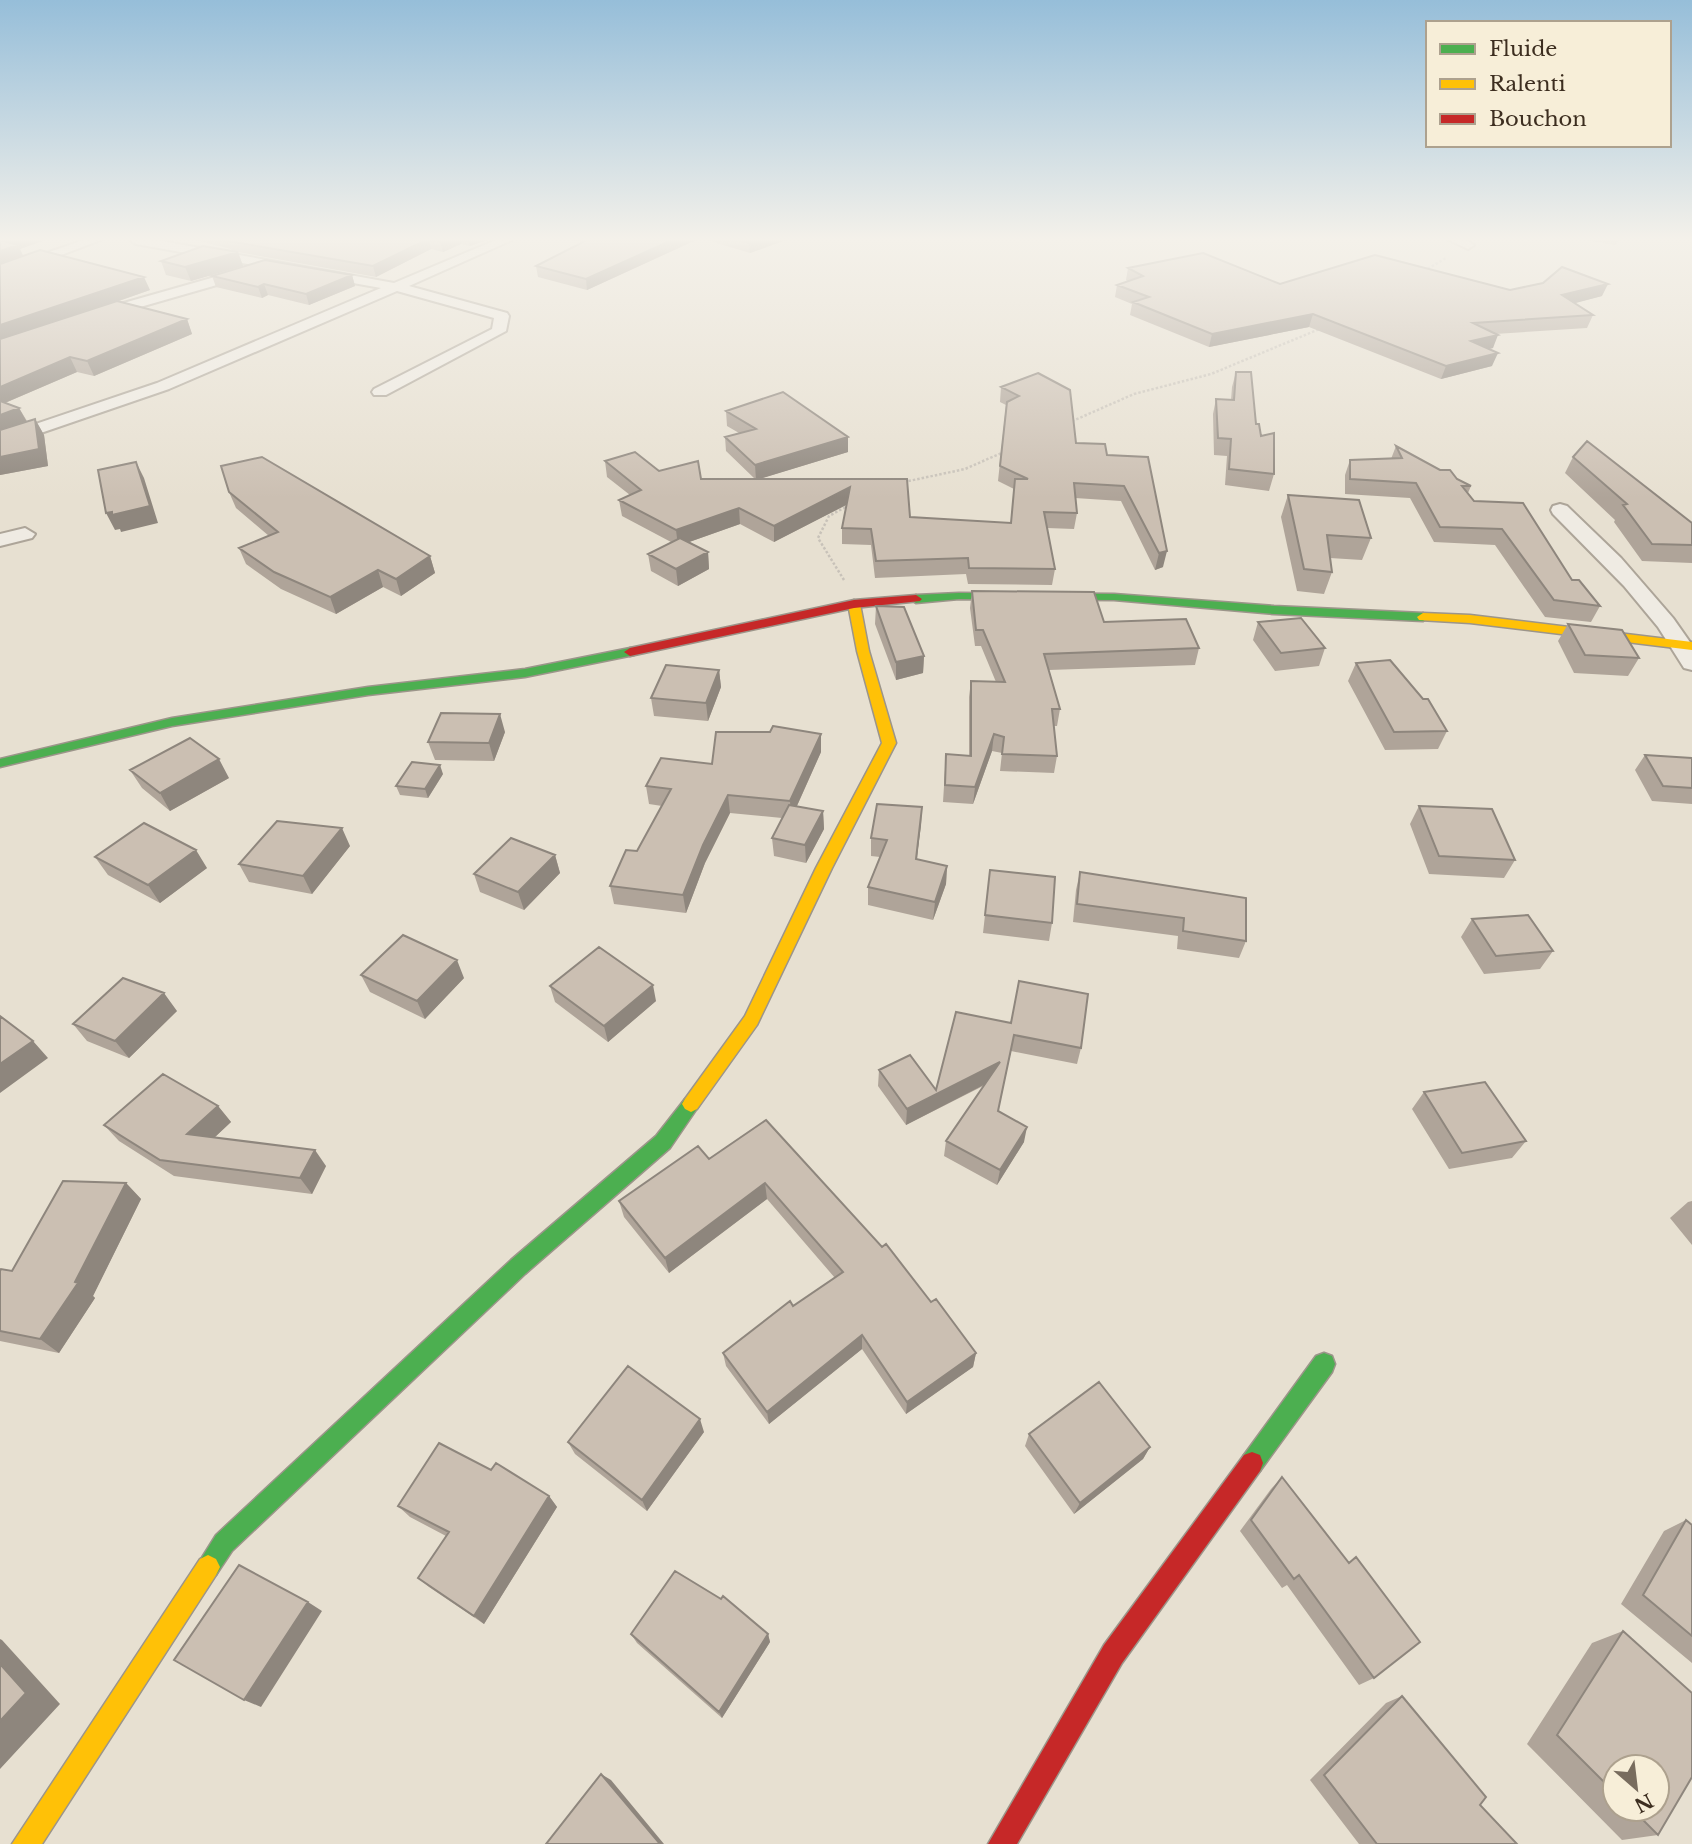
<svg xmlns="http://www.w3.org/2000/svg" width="1692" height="1844" font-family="'Libre Baskerville',serif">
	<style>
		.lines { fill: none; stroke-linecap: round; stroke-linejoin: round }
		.street-casing { stroke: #ada599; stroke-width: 4 }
		.fast-casing { stroke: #9c958a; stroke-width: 3 }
		.slow-casing { stroke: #9c958a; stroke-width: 3 }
		.jam-casing { stroke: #9c958a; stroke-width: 3 }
		.path { stroke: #c8c2b9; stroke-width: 2.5; stroke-dasharray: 2.5 2; stroke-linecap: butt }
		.street { fill: #efebe3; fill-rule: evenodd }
		.fast { fill: #4caf50; fill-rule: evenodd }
		.slow { fill: #ffc107; fill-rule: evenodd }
		.jam { fill: #c62828; fill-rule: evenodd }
		.wall { fill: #afa499; fill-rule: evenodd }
		.shaded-wall { fill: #8e867d }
		.building { fill: #cbbfb2; stroke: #8e867d; stroke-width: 2 }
	</style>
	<rect width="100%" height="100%" fill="#e7e0d1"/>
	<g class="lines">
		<defs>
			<path id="street" d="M84 240H101L0 278V269Z
				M130 240H156L394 283 496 240H512L409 286 507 313 509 316 506 331 386 395H374L372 392 374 389 492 329 494 318 397 291 169 389 0 447V436L157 383 381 288 136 244Z
				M1449 240H1466L1474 245 1468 249Z
				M250 267 257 271 255 274 102 318 97 319 90 315 92 312Z
				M1560 504 1567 506 1621 558 1673 618 1692 645V670L1684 668 1658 627 1624 586 1553 514 1551 510 1553 506Z
				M25 528 35 534 32 538 0 546V534Z"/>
			<path id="fast" d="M959 593 1114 594 1274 606 1423 613 1429 617 1423 621 1274 614 1114 600 959 599 916 603 910 599 916 595Z
				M630 648 634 649V655L525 677 368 695 172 726 0 767V759L172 718 368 687 525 669Z
				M691 1096 697 1099 700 1104 670 1148 525 1274 232 1551 216 1575 208 1579 200 1575 196 1567 216 1535 511 1260 656 1136 685 1099Z
				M1324 1353 1332 1356 1335 1364 1332 1372 1260 1471 1252 1474 1244 1471 1241 1463 1244 1455 1316 1356Z"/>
			<path id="slow" d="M854 600 860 604 869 651 896 743 832 868 757 1025 697 1109 691 1112 685 1109 682 1104 685 1099 745 1016 816 868 882 743 857 651 848 604Z
				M1423 613 1470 615 1692 642V650L1470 623 1419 620 1417 617Z
				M208 1555 216 1559 220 1567 216 1575 42 1844H12L200 1559Z"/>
			<path id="jam" d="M916 595 922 599 920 601 854 608 630 656 624 652 630 648 854 600Z
				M1252 1452 1260 1455 1263 1463 1260 1471 1122 1663 1017 1844H988L1104 1645 1244 1455Z"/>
		</defs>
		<use href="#street" class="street-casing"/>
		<use href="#fast" class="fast-casing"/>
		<use href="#slow" class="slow-casing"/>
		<use href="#jam" class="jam-casing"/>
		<path class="path" d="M1424 271 1446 258
			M1068 423 1134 394 1211 374 1322 328
			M904 482 965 469 1006 451
			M844 580 818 538 829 516 851 504"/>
		<use href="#street" class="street"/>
		<use href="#fast" class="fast"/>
		<use href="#slow" class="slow"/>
		<use href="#jam" class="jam"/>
	</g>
	<path class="wall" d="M0 240 20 249 23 256 150 290 119 301 187 319 192 334 94 376 77 372 5 403 19 408 27 421 35 419 44 435 48 466 0 475Z
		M195 240H487L470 246 461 244 443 252 431 249 376 277 238 252 243 266 191 281 166 275 161 261 232 251 231 249Z
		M570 240H696L587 290 538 277 536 266 583 242Z
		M707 240H786L750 253Z
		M1585 240H1620L1615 245Z
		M1128 268 1280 284 1510 290 1602 296 1574 303 1593 315 1587 328 1495 334 1493 348 1489 349 1492 366 1441 379 1309 327 1209 347 1130 315 1132 304 1115 297 1117 285 1128 281 1126 280Z
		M352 275 355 286 309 305 268 295 262 298 216 287 212 276Z
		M1236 372 1261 436 1274 474 1269 491 1225 485 1227 456 1214 455 1213 414 1216 399 1231 400 1232 387Z
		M1038 373 1076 443 1107 455 1148 457 1163 567 1155 570 1121 501 1075 498 1077 513 1074 529 1047 528 1055 569 1052 585 968 584 966 574 875 578 871 545 842 544V528L846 505 774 542 740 524 689 542 708 552 709 569 678 586 651 571 648 554 671 542 622 516 619 500 630 495 607 477 605 461 701 479H755L726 451 725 437 739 433 727 426 726 411 848 437V452L759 479 910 517 1011 523 1014 489 998 481 1006 405 1000 402 1001 387Z
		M1396 446 1471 486 1468 493 1474 501 1572 580 1600 606 1591 622 1545 617 1495 545 1434 542 1410 498 1345 494V475L1350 460 1391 459Z
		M1573 457 1692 523V563L1642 561 1614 522 1615 520 1565 473Z
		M229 492 430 556 435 573 401 596 383 587 336 614 281 589 246 564 239 548 269 536 236 508Z
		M1288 495 1371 538 1362 560 1330 558 1332 572 1324 594 1297 591 1281 517Z
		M972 591 1104 622 1199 648 1195 665 1049 670 1060 709 1057 726H1054L1057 756 1054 773 1000 771 1002 753 992 751 973 804 943 802 946 754 969 756V697L971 681 996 682 981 646H975L970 608Z
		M876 606 924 656 923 673 896 680 875 624Z
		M1258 622 1325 648 1319 666 1275 671 1253 640Z
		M1568 624 1639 658 1628 676 1574 673 1558 641Z
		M1356 663 1447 731 1438 749 1385 750 1348 681Z
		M719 670 721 687 708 721 654 716 651 698Z
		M505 732 494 761 435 760 428 742Z
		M821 752 797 806 823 811 824 829 806 863 774 856 772 838 782 818 730 813 705 863 686 913 614 904 610 886 637 851 662 806 649 804 646 786 712 764Z
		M1645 755 1692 758V804L1652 801 1635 770Z
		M130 770 229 778 170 811 142 788Z
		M443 774 428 798 400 795 396 786Z
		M1419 806 1515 860 1504 878 1429 874 1410 824Z
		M922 807 917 860 947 866 946 884 933 920 868 905V887L880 857 871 856V838Z
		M350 846 312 894 249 882 239 864Z
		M555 855 560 873 524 910 480 892 474 874Z
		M95 857 207 868 160 903 108 875Z
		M990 870 1052 923 1049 941 983 933Z
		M1080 872 1246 941 1239 958 1177 949 1178 936 1073 922 1076 890Z
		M1472 919 1553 951 1540 969 1484 974 1461 937Z
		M361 975 464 978 425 1019 370 992Z
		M550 986 656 1001 608 1042 555 1002Z
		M177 1011 129 1058 87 1041 73 1024Z
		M956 1012 1081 1048 1077 1064 1011 1051 998 1112 1024 1142 997 1185 944 1156 946 1141 985 1085 906 1125 878 1086 879 1070 936 1090Z
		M1424 1092 1526 1141 1512 1158 1449 1169 1412 1109Z
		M218 1106 231 1122 215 1137 326 1166 312 1194 174 1176 119 1141 104 1125Z
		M766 1120 976 1353 973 1367 906 1414 862 1349 769 1424 726 1366 723 1353 835 1278 767 1199 669 1273 624 1217 619 1201 709 1159Z
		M126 1183 141 1199 93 1296 95 1298 59 1353 0 1341V1271H12Z
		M1692 1201V1245L1670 1218 1688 1202Z
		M704 1432 647 1511 575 1454 568 1442Z
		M1029 1434 1150 1447 1143 1459 1074 1514 1025 1446Z
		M1282 1477 1349 1563 1374 1678 1359 1685 1287 1585 1282 1588 1240 1531 1271 1489Z
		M549 1496 557 1507 484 1624 429 1587 418 1578 446 1536 410 1517 398 1506Z
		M1686 1520 1692 1525V1663L1621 1604 1664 1531Z
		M1623 1631 1692 1693V1777L1658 1835 1622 1840 1527 1744 1592 1643ZM1615 1767H1657V1809H1615Z
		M631 1634H768L770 1642 722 1718 637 1643Z
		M1402 1696 1480 1805 1517 1844H1359L1310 1780 1386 1703Z"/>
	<path class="shaded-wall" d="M7 240H46L20 249 24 258 0 267V251L3 241Z
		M426 240H429L431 249 376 277 373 266Z
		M445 240H460L461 244 443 252 440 242Z
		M468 240H487L470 246Z
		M672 240H696L587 290 586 279Z
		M758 240H786L750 253 749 243Z
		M238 252 243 266 191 281 185 267Z
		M352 275 355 286 309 305 306 294Z
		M144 277 150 290 0 342V325Z
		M264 284 268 295 262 298 258 287Z
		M1608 284 1602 296 1557 308 1562 295Z
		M1313 314 1309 327 1209 347 1212 334Z
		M187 319 192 334 94 376 87 361Z
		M1498 335 1493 348 1466 354 1471 341Z
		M1498 353 1492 366 1441 379 1446 366Z
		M70 357 77 372 0 405V387Z
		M19 408 28 424 0 434V415Z
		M35 419 44 435 48 466 0 475V457Z
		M848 437V452L756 480 755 465Z
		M136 462 144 478 158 523 121 532 120 529 115 530 106 513Z
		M850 487V503L774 542V526Z
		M739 508 740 524 678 546 676 530Z
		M1167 551 1163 567 1155 570 1159 553Z
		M708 552 709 569 678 586 676 569Z
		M430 556 435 573 401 596 396 579Z
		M378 570 383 587 336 614 330 597Z
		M924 656 923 673 896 680V662Z
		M719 670 721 687 708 721 706 703Z
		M500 714 505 732 494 761 489 743Z
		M821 734V752L791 819 790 801Z
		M994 734 992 751 973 804 975 787Z
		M219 759 229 778 170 811 160 793Z
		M440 765 443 774 428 798 425 789Z
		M728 795 730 813 705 863 686 913 683 895 703 845Z
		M922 807 921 826 914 877 916 859Z
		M823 811 824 829 806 863 805 845Z
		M342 828 350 846 312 894 303 876Z
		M196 850 207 868 160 903 148 885Z
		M555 855 560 873 524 910 518 892Z
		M947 866 946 884 933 920 935 902Z
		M457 960 464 978 425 1019 417 1001Z
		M653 985 656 1001 608 1042 604 1026Z
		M164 993 177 1011 129 1058 115 1041Z
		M33 1041 48 1058 0 1093V1064Z
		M1000 1062 997 1078 906 1125 907 1109Z
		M218 1106 231 1122 201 1150 187 1134Z
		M1027 1127 1024 1142 997 1185 1000 1170Z
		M315 1150 326 1166 312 1194 300 1178Z
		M126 1183 141 1199 93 1296 95 1298 59 1353 40 1339 75 1282Z
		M765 1183 767 1199 669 1273 665 1258Z
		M862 1335V1349L769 1424 767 1412Z
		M976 1353 973 1367 906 1414 907 1402Z
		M700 1419 704 1432 647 1511 642 1500Z
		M1150 1447 1143 1459 1074 1514 1080 1503Z
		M549 1496 557 1507 484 1624 474 1616Z
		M308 1602 322 1611 261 1707 244 1700Z
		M768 1634 770 1642 722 1718 719 1712Z
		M0 1639 2 1640 60 1704 0 1769Z
		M601 1774 611 1780 664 1844H660Z"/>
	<path class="building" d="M0 240H7L3 241 18 245 0 251Z
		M231 240H230H426L373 266 228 241Z
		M587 240H672L586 279 536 266Z
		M739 240H758L749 243Z
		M203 246 238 252 185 267 161 261Z
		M40 250 144 277 0 325V264Z
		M1203 253 1280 284 1375 255 1510 290 1543 283 1562 267 1608 284 1562 295 1593 315 1473 323 1498 335 1471 341 1498 353 1446 366 1313 314 1212 334 1133 302 1149 297 1117 285 1143 276 1128 268Z
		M265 260 352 275 306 294 264 284 258 287 212 276Z
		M117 301 187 319 87 361 70 357 0 387V339Z
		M1236 372H1251L1256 424H1259L1261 436 1274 433V474L1229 469 1231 439 1218 438 1216 399 1234 400Z
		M1038 373 1070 390 1076 443 1105 444 1107 455 1148 457 1167 551 1159 553 1124 486 1074 483 1077 513 1044 512 1055 569 969 568 968 558 876 561 871 529 842 528 850 487 774 526 739 508 676 530 619 500 641 490 605 461 635 452 659 471 698 461 701 479H907L910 517 1011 523 1015 479H1028L1000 466 1007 402 1019 396 1001 387Z
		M783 392 848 437 755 465 725 437 756 429 726 411Z
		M0 401 19 408 0 415Z
		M35 419 39 449 0 457V430Z
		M1587 441 1692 523V545L1652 544 1623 505 1627 504 1573 457Z
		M1396 446 1440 470H1450L1457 479 1471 486H1462L1474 501 1523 503 1572 580H1579L1600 606 1554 600 1502 529 1440 527 1416 483 1350 479V460L1402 458Z
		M262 457 430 556 396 579 378 570 330 597 274 572 239 548 278 532 229 492 221 466Z
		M136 462 150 506 112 515V512L106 513 98 470Z
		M1288 495 1359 500 1371 538 1327 535 1332 572 1304 569Z
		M680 538 708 552 676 569 648 554Z
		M972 591 1094 592 1104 622 1186 619 1199 648 1044 654 1060 709H1052L1057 756 1002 754 1004 737 994 734 975 787 945 785 946 754 971 756V681L1005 682 983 630H976Z
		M876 606 904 607 924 656 896 662Z
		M1301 618 1325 648 1281 653 1258 622Z
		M1568 624 1622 630 1639 658 1585 655Z
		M1390 660 1423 699H1428L1447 731 1394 732 1356 663Z
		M666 665 719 670 706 703 651 698Z
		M441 713 500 714 489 743 428 742Z
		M773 726 821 734 790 801 728 795 703 845 683 895 610 886 626 850 637 851 671 789 646 786 661 758 712 764 716 732H770Z
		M190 738 219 759 160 793 130 770Z
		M1645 755 1692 758V788L1663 786Z
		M412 762 440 765 425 789 396 786Z
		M877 804 922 807 916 859 947 866 935 902 868 887 887 840 871 838Z
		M789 805 823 811 805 845 772 838Z
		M1419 806 1492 809 1515 860 1439 856Z
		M277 821 342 828 303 876 239 864Z
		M144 823 196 850 148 885 95 857Z
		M511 838 555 855 518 892 474 874Z
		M990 870 1055 877 1052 923 985 915Z
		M1080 872 1246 898V941L1183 931 1184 918 1077 904Z
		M1528 915 1553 951 1496 956 1472 919Z
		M403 935 457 960 417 1001 361 975Z
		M599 947 653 985 604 1026 550 986Z
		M123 978 164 993 115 1041 73 1024Z
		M1019 981 1088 994 1081 1048 1014 1035 998 1111 1027 1127 1000 1170 946 1141 1000 1062 907 1109 879 1070 910 1055 936 1090 956 1012 1011 1023Z
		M0 1016 33 1041 0 1064Z
		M163 1074 218 1106 187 1134 315 1150 300 1178 160 1160 104 1125Z
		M1485 1082 1526 1141 1462 1153 1424 1092Z
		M766 1120 882 1247 886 1244 931 1302 936 1299 976 1353 907 1402 862 1335 767 1412 723 1353 790 1301 793 1306 843 1272 765 1183 665 1258 619 1201 698 1146 709 1159Z
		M63 1181 126 1183 75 1282 78 1283 40 1339 0 1331V1271L1 1269 12 1271Z
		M628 1366 700 1419 642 1500 568 1442Z
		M1099 1382 1150 1447 1080 1503 1029 1434Z
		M439 1443 491 1470 496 1463 549 1496 474 1616 418 1578 449 1532 398 1506Z
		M1282 1477 1349 1563 1356 1557 1420 1642 1374 1678 1299 1575 1294 1579 1251 1520Z
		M1686 1520 1692 1525V1636L1643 1595Z
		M239 1565 308 1602 244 1700 174 1660Z
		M675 1571 721 1599 723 1596 768 1634 719 1712 631 1634Z
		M1623 1631 1692 1693V1777L1658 1835 1632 1809H1657V1767H1615V1793L1557 1735Z
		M0 1664 26 1693 0 1721Z
		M1402 1696 1486 1797 1480 1805 1517 1844H1377L1324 1775Z
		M601 1774 660 1844H546Z"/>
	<linearGradient id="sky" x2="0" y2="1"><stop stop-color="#96bed9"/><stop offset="0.48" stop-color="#f4f1ea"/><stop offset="1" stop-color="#f4f1ea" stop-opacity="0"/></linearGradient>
	<rect width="1692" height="498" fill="url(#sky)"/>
	<rect x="1426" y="21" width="245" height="126" fill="#f7eed8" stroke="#ada18e" stroke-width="2"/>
	<rect x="1440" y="44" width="35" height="10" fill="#4caf50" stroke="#ada18e" stroke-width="2"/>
	<text x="1489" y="56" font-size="21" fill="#3d2e20">Fluide</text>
	<rect x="1440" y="79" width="35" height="10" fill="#ffc107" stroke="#ada18e" stroke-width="2"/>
	<text x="1489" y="91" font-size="21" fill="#3d2e20">Ralenti</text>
	<rect x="1440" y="114" width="35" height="10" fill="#c62828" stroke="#ada18e" stroke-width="2"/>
	<text x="1489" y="126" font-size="21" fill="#3d2e20">Bouchon</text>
	<g transform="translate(1636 1788) rotate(152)"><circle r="33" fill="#f7eed8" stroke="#ada18e" stroke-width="2"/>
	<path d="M0-5L12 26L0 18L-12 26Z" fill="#786c5e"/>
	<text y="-10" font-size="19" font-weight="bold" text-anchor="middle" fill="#3d2e20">N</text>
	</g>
</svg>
